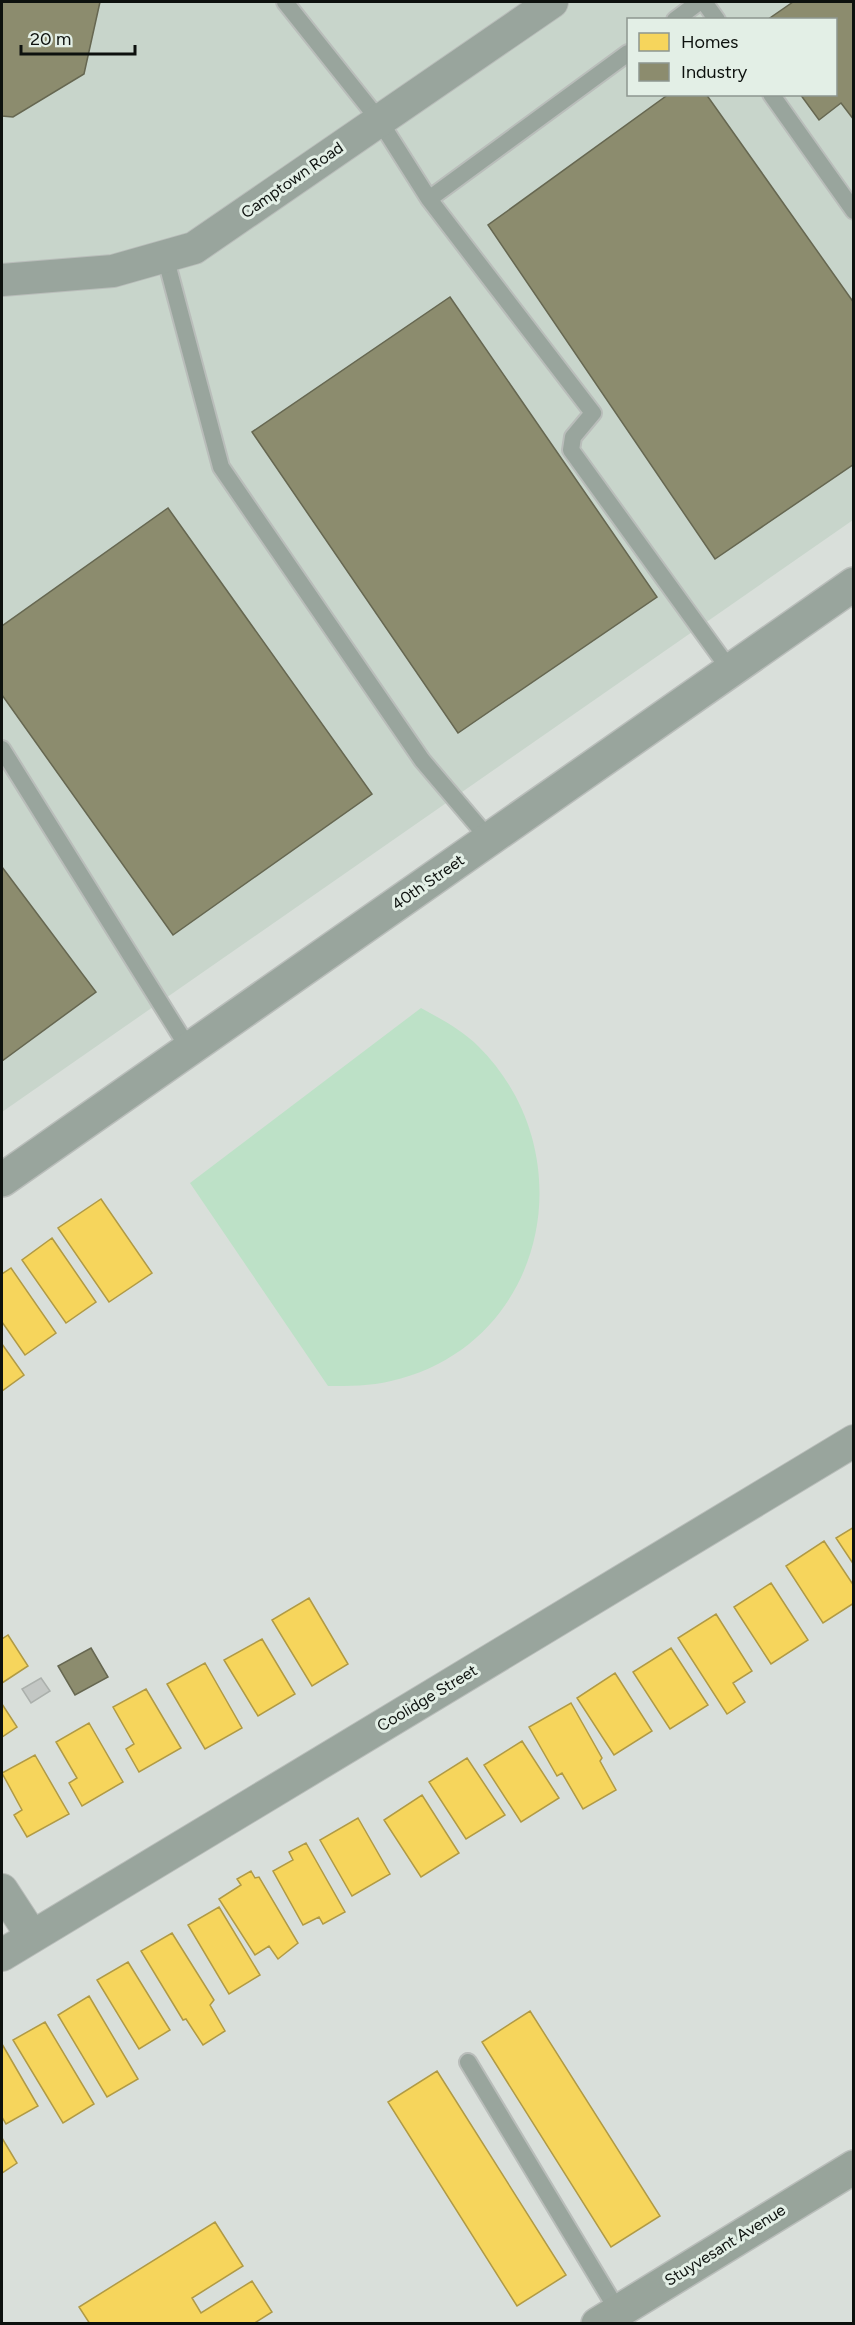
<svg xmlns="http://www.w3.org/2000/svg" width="855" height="2325" font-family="Figtree,sans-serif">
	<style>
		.built { fill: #c8d5cb; fill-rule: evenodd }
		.green { fill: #bde1c7 }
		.homes { fill: #f6d55c; stroke: #b09a45; stroke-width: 1.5 }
		.industry { fill: #8c8c6e; stroke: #666751; stroke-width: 1.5 }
		.building { fill: #c3c7c4; stroke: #abb0ac; stroke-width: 1.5 }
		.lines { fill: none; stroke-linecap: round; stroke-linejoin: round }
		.service-casing { stroke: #b9bdba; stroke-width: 20 }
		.minor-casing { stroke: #b9bdba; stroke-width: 34 }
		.tertiary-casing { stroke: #b9bdba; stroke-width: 36 }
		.secondary-casing { stroke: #b9bdba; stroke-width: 36 }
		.service { stroke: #99a59d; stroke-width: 16 }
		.minor { stroke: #99a59d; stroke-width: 32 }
		.tertiary { stroke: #99a59d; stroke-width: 33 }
		.secondary { stroke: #98a49b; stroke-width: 33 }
		.labels { text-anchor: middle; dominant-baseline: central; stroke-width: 6; stroke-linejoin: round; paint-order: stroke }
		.street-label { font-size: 16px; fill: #0d110e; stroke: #e3efe6 }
	</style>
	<rect width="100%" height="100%" fill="#d9dfda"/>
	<path class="built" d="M2 2H853V520L2 1112ZM628 20H836V94H628Z"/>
	<path class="green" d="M421 1008C441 1019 462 1030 478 1046 587 1154 547 1345 391 1381 370 1386 350 1386 328 1386L190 1183Z"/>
	<path class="homes" d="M101 1199 152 1273 109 1302 58 1228Z
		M52 1238 96 1302 66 1323 22 1260Z
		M11 1268 56 1333 25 1355 2 1322V1274Z
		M2 1344 24 1375 2 1391Z
		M854 1527V1565L836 1538Z
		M824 1541 854 1586V1603L823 1623 786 1566Z
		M771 1583 808 1640 771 1664 734 1607Z
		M309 1598 348 1664 312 1686 272 1620Z
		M716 1614 752 1671 733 1683 745 1702 727 1714 678 1638Z
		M8 1635 28 1666 2 1683V1639Z
		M262 1639 295 1694 258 1716 224 1660Z
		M671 1648 708 1705 670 1729 633 1672Z
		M205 1663 242 1728 205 1749 167 1684Z
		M615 1673 652 1731 614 1755 577 1698Z
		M146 1689 181 1748 139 1772 126 1749 134 1744 113 1707Z
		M571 1703 602 1758 600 1761 616 1790 583 1809 562 1773 557 1776 529 1727Z
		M2 1704 17 1727 2 1737Z
		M89 1723 123 1782 82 1806 69 1783 77 1778 56 1742Z
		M522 1741 559 1798 521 1822 484 1765Z
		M35 1755 69 1814 27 1837 14 1815 22 1810 2 1773Z
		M467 1758 505 1815 466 1839 429 1782Z
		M422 1795 459 1853 421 1877 384 1820Z
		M358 1818 390 1874 352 1896 320 1840Z
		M306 1843 345 1912 323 1924 319 1917 303 1925 273 1871 293 1860 289 1852Z
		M251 1871 255 1878 259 1877 298 1943 278 1959 269 1946 255 1955 219 1899 241 1885 237 1879Z
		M219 1907 260 1975 229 1994 188 1925Z
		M172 1933 214 2000 210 2005 225 2031 203 2045 186 2019 183 2020 141 1951Z
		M128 1962 170 2030 139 2049 97 1980Z
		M89 1996 138 2079 107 2097 58 2015Z
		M530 2011 660 2216 611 2247 482 2042Z
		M45 2022 94 2104 63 2123 13 2040Z
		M2 2044 38 2106 6 2124 2 2117Z
		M437 2071 566 2275 517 2306 388 2102Z
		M2 2138 17 2163 2 2173Z
		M215 2222 243 2266 192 2298 201 2313 252 2281 272 2312 253 2324H90L79 2307Z"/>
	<path class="industry" d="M2 2H100L84 74 13 117 2 116Z
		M793 2H854V120L841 103 819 120 800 94H836V20H767Z
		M669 94H706L854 303V464L715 559 488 225Z
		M450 297 657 597 458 733 252 432Z
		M168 508 372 794 173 935 2 695V626Z
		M2 867 96 992 2 1061Z
		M91 1648 108 1677 75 1695 58 1666Z"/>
	<path class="building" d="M41 1678 50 1691 31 1703 22 1689Z"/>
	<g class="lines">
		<defs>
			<path id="service" d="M285 2 379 120 429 199 593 413 573 437 571 450 730 670
				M704 2 717 20
				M675 20 699 2
				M771 94 854 211
				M429 199 628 53
				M165 256 221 467 422 760 489 839
				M2 749 189 1049
				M468 2062 618 2311"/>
			<path id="minor" d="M2 280 113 271 194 248 552 2
				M2 1890 32 1936
				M2 1955 854 1441"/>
			<path id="tertiary" d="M2 1180 854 584"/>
			<path id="secondary" d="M598 2324 854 2167"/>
		</defs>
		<use href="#service" class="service-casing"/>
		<use href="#minor" class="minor-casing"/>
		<use href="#tertiary" class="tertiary-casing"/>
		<use href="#secondary" class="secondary-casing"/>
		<use href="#service" class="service"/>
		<use href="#minor" class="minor"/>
		<use href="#tertiary" class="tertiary"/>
		<use href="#secondary" class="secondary"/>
	</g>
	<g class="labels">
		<g class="street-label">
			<text transform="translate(292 180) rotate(-35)">Camptown Road</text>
			<text transform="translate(428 882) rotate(-35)">40th Street</text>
			<text transform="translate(427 1698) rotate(-31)">Coolidge Street</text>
			<text transform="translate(725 2245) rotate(-32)">Stuyvesant Avenue</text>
		</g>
	</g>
	<rect width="855" height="2325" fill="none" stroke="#0d110e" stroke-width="6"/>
	<rect x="627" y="18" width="210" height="78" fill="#e3efe6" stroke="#8d9690" stroke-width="1.5"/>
	<rect x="639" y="33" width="30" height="18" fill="#f6d55c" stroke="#8d9690" stroke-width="1.5"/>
	<text x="681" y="48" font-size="18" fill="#0d110e">Homes</text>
	<rect x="639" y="63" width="30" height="18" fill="#8c8c6e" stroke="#8d9690" stroke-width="1.5"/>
	<text x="681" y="78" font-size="18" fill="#0d110e">Industry</text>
	<path d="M21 45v9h114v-9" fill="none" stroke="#0d110e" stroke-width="3"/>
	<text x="30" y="45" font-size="18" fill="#0d110e" stroke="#e3efe6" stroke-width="4.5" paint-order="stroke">20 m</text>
</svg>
